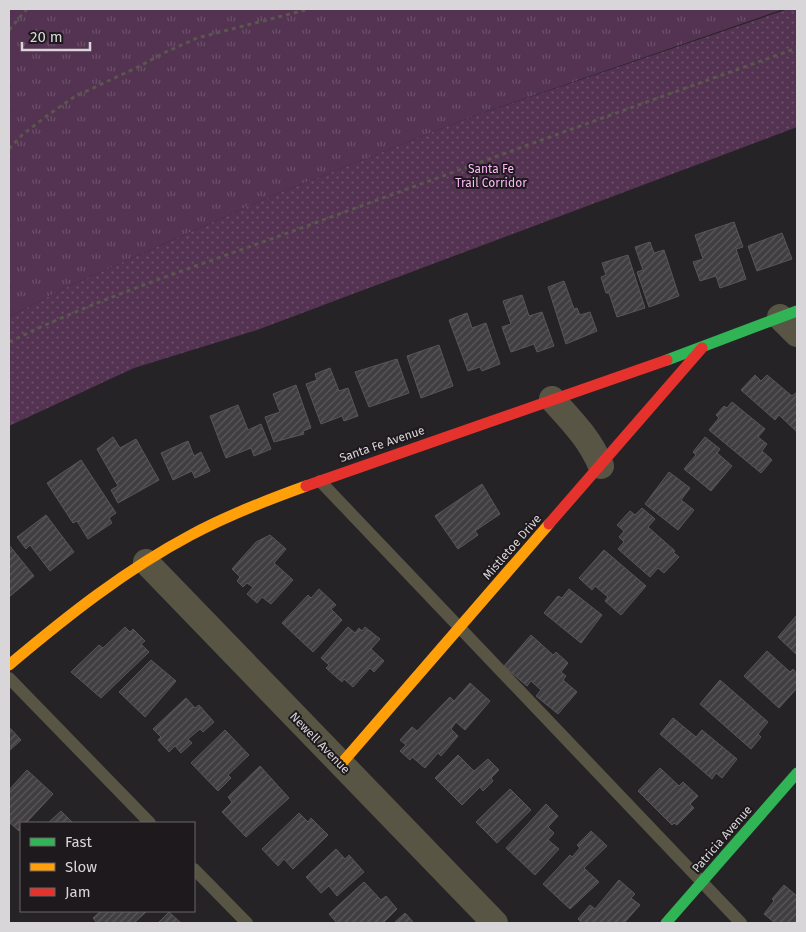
<svg xmlns="http://www.w3.org/2000/svg" width="806" height="932" font-family="'Fira Sans',sans-serif">
	<style>
		.grass { fill: url(#grass-tufts) }
		.park { fill: url(#park-dots) }
		.building { fill: url(#building-hatch); stroke: #595659 }
		.lines { fill: none; stroke-linecap: round; stroke-linejoin: round }
		.path { stroke: #59564c; stroke-width: 3; stroke-dasharray: 4 4; stroke-linecap: butt }
		.lane { stroke: #595545; stroke-width: 12 }
		.street { stroke: #595545; stroke-width: 26 }
		.fast { stroke: #30b455; stroke-width: 11 }
		.slow { stroke: #ff9f0a; stroke-width: 11 }
		.jam { stroke: #e5322d; stroke-width: 11 }
		.labels { text-anchor: middle; dominant-baseline: central; stroke-width: 4; stroke-linejoin: round; paint-order: stroke }
		.park-label { font-size: 12px; fill: #fbb7f7; stroke: #1e191d }
		.street-label { font-size: 12px; fill: #d9d6d9; stroke: #1e191d }
	</style>
	<defs>
		<pattern id="grass-tufts" width="24" height="20" patternUnits="userSpaceOnUse" patternTransform="scale(1.25)"><rect width="24" height="20" fill="#533351"/><path d="M3 7l-1-3M5 7V3M7 7l1-3M15 17l-1-3M17 17v-4M19 17l1-3" fill="none" stroke="#6b5069"/></pattern>
		<pattern id="park-dots" width="8" height="8" patternUnits="userSpaceOnUse" patternTransform="scale(1.25)"><rect width="8" height="8" fill="#533351"/><path d="M2 2h.1M6 6h.1" fill="none" stroke="#6b5069" stroke-width="1.8" stroke-linecap="round"/></pattern>
		<pattern id="building-hatch" width="6" height="6" patternUnits="userSpaceOnUse" patternTransform="scale(1.25)"><rect width="6" height="6" fill="#403e40"/><path d="M-1 1l2-2M0 6l6-6M5 7l2-2" fill="none" stroke="#5b595b"/></pattern>
	</defs>
	<rect width="100%" height="100%" fill="#262326"/>
	<path class="grass" d="M9 9H784L468 118 274 195 69 286 9 317Z"/>
	<path class="park" d="M788 9H797V127L257 330 134 368 9 426V317L69 286 274 195 468 118Z"/>
	<path class="building" d="M734 222 743 247 736 249 746 279 720 288 716 276 700 281 693 262 703 259 695 235Z
		M782 233 792 259 757 271 748 246Z
		M650 242 654 253 664 250 679 296 649 307 637 272 643 270 635 247Z
		M628 255 645 308 617 317 609 293H606L601 277 606 275 602 263Z
		M564 281 574 309 577 308 580 315 590 312 597 331 566 344 548 287Z
		M522 295 529 316 542 312 554 346 537 352 534 344 511 352 502 327 511 324 503 301Z
		M467 313 472 328 486 323 500 364 482 371 480 367 468 371 449 320Z
		M439 345 453 386 421 398 407 356Z
		M397 359 409 393 369 407 355 372Z
		M330 368 339 391 348 388 358 416 344 421 342 416 321 424 306 384 317 380 315 374Z
		M755 375 761 381 767 375 792 396 797 392V432L779 415 775 420 741 390Z
		M296 385 311 428 303 431 304 434 274 442 265 417 280 412 273 394Z
		M732 402 765 429 758 437 767 444 762 451 772 460 761 473 709 430 719 418 716 415 724 406 727 408Z
		M238 405 248 430 261 424 271 449 254 456 251 448 226 458 210 416Z
		M113 437 120 448 136 439 159 480 118 503 111 490 118 486 97 449Z
		M705 437 720 449 717 453 732 466 711 491 684 469 696 455 693 452Z
		M188 441 194 456 201 452 210 471 195 478 192 471 173 480 161 453Z
		M81 460 116 513 109 518 112 523 88 539 77 521 73 523 47 483Z
		M669 472 690 488 681 500 694 510 678 530 645 504Z
		M482 484 500 514 475 531 478 535 458 549 435 516Z
		M642 508 655 519 648 527 675 551 673 552 679 557 664 573 658 568 650 577 618 549 624 542 619 537 624 531 617 525 630 511 635 515Z
		M46 515 74 552 50 571 30 545 26 549 17 537Z
		M270 535 286 549 274 563 293 580 271 604 262 597 257 603 247 594 253 587 247 583 243 587 237 581 240 577 232 569 256 542Z
		M9 545 34 576 9 597Z
		M604 550 646 586 621 615 605 601 608 597 595 586 592 590 579 578Z
		M319 589 336 605 331 609 342 620 313 652 282 623 308 595 311 598Z
		M569 589 602 615 581 643 544 613 558 596 562 598Z
		M797 615V655L778 637Z
		M125 627 130 632 133 629 145 641 141 644 149 652 101 698 71 672 99 645 103 648Z
		M348 627 355 633 359 628 362 631 365 627 380 639 371 649 384 661 374 672 370 668 353 687 344 679 342 682 326 668 329 665 321 658Z
		M531 635 553 655 556 652 568 663 561 672 566 676 563 680 577 692 558 714 536 696 541 690 531 681 527 686 504 666Z
		M767 651 790 672 793 669 797 674V688L779 708 744 676Z
		M151 660 176 681 145 717 119 692Z
		M720 680 768 722 758 734 761 737 751 749 700 704Z
		M470 683 490 701 465 730 456 722 451 729 458 736 441 756 438 753 425 768 412 757 410 760 400 751 406 745 400 740 412 727 417 731 450 697 454 701Z
		M186 698 195 708 199 705 214 722 203 732 200 729 188 739 192 743 181 753 175 746 169 752 158 740 161 737 153 729Z
		M673 718 696 737 702 730 737 759 722 778 716 773 712 779 660 734Z
		M9 727 21 740 9 751Z
		M225 730 249 755 228 775 231 778 218 791 191 763Z
		M458 755 474 771 488 759 499 770 491 778 493 781 483 791 480 787 462 805 435 778Z
		M260 766 289 798 246 837 222 812 232 802 228 797Z
		M660 768 679 786 683 782 698 796 690 804 694 808 677 825 674 823 672 825 638 791Z
		M27 770 53 794 26 823H21V828L19 831 9 822V790Z
		M510 789 531 810 497 843 476 822Z
		M546 804 558 816 548 827 554 833 548 840 559 849 535 875 506 848Z
		M61 811 73 823H48Z
		M299 813 308 822 311 818 328 835 293 869 284 859 278 866 262 849Z
		M591 831 607 846 584 868 599 882 570 909 543 884 570 855 572 857 580 848 577 845Z
		M336 849 345 859 349 855 364 872 337 896 329 886 321 893 306 877Z
		M619 880 635 894 631 898 640 905 624 923H582L578 919 590 905 595 909Z
		M364 882 381 900 386 896 397 909 383 923 380 922 379 923H337L329 914Z
		M784 885 797 896V923H775L764 914 774 901 772 899Z
		M101 911H147L134 923H97L93 918Z
		M169 912 181 923H158Z
		M405 913 414 923H394Z"/>
	<g class="lines">
		<path class="path" d="M9 30 27 9
			M9 149 22 135 48 115 74 97 140 66 166 52 197 38 309 9
			M9 342C101 297 200 265 296 230 463 168 630 108 797 48"/>
		<path class="lane" d="M320 481 741 923
			M9 678 150 823
			M194 869 247 923"/>
		<path class="street" d="M780 317 797 334
			M552 399C571 420 590 439 601 466
			M146 562 495 923"/>
		<path class="fast" d="M667 360 797 311
			M666 923 797 773"/>
		<path class="slow" d="M9 665C66 617 125 570 191 535 228 515 267 500 306 486
			M341 764 549 524"/>
		<path class="jam" d="M306 486 667 360
			M549 524 702 348"/>
	</g>
	<g class="labels">
		<g class="park-label">
			<text x="491" y="169">Santa Fe<tspan x="491" dy="14">Trail Corridor</tspan></text>
		</g>
		<g class="street-label">
			<text transform="translate(382 444) rotate(-19)">Santa Fe Avenue</text>
			<text transform="translate(512 547) rotate(-49)">Mistletoe Drive</text>
			<text transform="translate(320 743) rotate(46)">Newell Avenue</text>
			<text transform="translate(722 839) rotate(-49)">Patricia Avenue</text>
		</g>
	</g>
	<rect width="806" height="932" fill="none" stroke="#d9d6d9" stroke-width="20"/>
	<rect x="20" y="822" width="175" height="90" fill="#1e191d" stroke="#696568"/>
	<rect x="30" y="838" width="25" height="8" fill="#30b455" stroke="#696568"/>
	<text x="65" y="847" font-size="15" fill="#d9d6d9">Fast</text>
	<rect x="30" y="863" width="25" height="8" fill="#ff9f0a" stroke="#696568"/>
	<text x="65" y="872" font-size="15" fill="#d9d6d9">Slow</text>
	<rect x="30" y="888" width="25" height="8" fill="#e5322d" stroke="#696568"/>
	<text x="65" y="897" font-size="15" fill="#d9d6d9">Jam</text>
	<path d="M22 42v8h68v-8" fill="none" stroke="#d9d6d9" stroke-width="2.5"/>
	<text x="30" y="42" font-size="15" fill="#d9d6d9" stroke="#1e191d" stroke-width="4" paint-order="stroke">20 m</text>
</svg>
